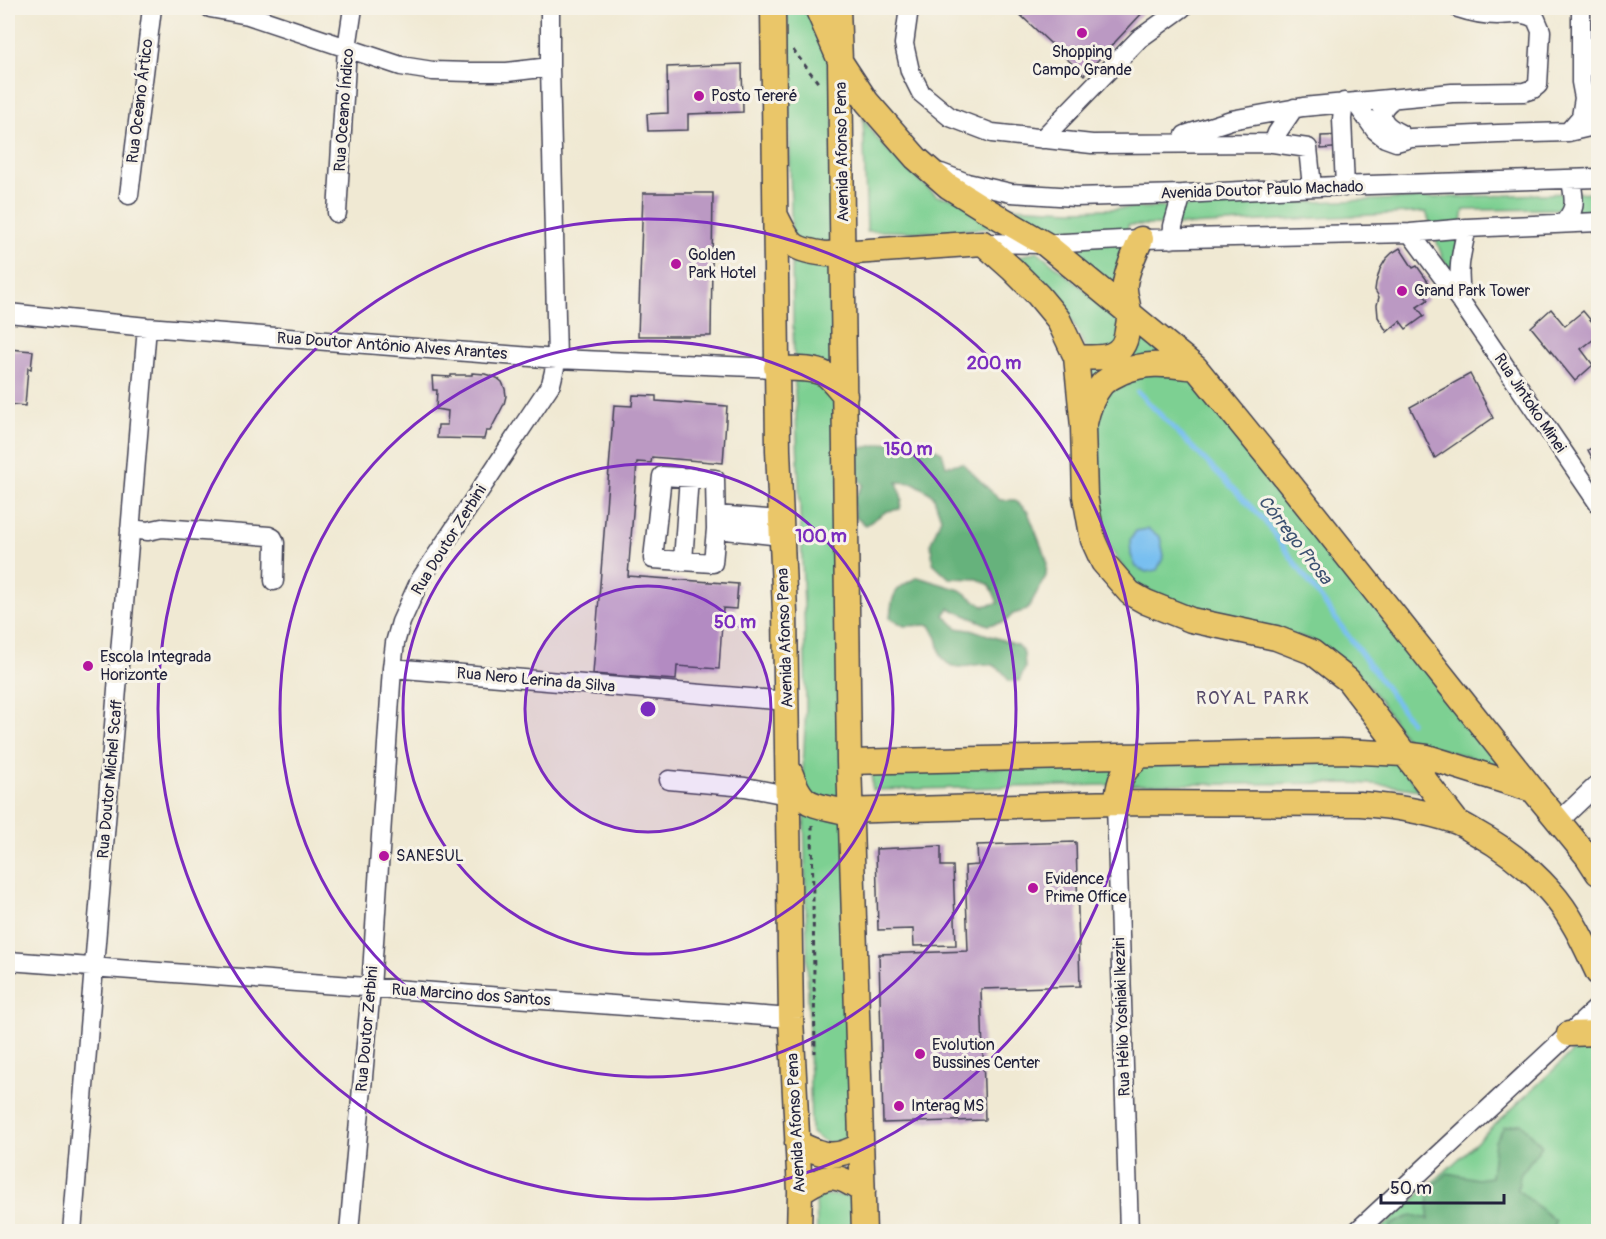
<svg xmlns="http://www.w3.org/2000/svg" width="1606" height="1239" font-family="Pangolin,sans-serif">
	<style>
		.green { fill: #7dd092; stroke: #507966; stroke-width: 1.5 }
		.forest { fill: #66b27c; stroke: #446a5c; stroke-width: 1.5 }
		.water { fill: #78bff0; stroke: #4d7096; stroke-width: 1.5 }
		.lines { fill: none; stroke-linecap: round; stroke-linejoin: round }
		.stream { stroke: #78bff0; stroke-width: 5 }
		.building { fill: #bb99c3 }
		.minor-casing { stroke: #414052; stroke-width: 21 }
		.major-casing { stroke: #414052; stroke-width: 27 }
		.path { stroke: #414052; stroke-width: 3; stroke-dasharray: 4.5 4.5; stroke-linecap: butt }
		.minor { stroke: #fff; stroke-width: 18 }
		.major { stroke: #eac669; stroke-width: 24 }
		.ring { fill: none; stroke: #7b2cbf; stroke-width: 3 }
		.poi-dot { fill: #b5179e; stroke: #f7f3e8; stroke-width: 2 }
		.labels { text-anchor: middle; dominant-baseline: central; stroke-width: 6; stroke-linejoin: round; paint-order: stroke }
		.poi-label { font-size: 16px; fill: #22223b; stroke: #f7f3e8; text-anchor: start }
		.street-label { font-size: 16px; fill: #22223b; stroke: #f7f3e8 }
		.water-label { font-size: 18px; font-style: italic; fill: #3c5171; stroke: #f7f3e8 }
		.neighbourhood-label { font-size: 18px; letter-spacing: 1.5px; fill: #584c6b; stroke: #f7f3e8 }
		.centre { fill: #7b2cbf; stroke: #f7f3e8; stroke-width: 3 }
		.ring-label { font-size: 18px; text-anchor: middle; font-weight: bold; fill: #7b2cbf; stroke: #f7f3e8; stroke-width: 6; stroke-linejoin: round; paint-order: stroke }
	</style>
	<rect width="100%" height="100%" fill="#f7f3e8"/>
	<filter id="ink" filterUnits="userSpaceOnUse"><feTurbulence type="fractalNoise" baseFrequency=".0167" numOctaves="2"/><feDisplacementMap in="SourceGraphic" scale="12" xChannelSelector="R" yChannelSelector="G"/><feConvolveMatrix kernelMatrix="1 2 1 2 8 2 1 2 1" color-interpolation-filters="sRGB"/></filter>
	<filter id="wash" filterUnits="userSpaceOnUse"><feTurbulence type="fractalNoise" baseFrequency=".008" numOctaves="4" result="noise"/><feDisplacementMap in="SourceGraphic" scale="24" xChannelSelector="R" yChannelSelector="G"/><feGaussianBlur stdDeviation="1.35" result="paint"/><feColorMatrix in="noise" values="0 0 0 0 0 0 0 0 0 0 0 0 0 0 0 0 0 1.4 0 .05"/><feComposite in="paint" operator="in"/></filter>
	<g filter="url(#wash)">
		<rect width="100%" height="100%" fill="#f0e9d3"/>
		<path class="green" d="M787 8H831L856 1135C834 1145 831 1149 811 1132L803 769 806 706 804 607 794 366Z
			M863 117 872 132 884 146 903 166 937 196 1008 207 1073 210 1168 207 1598 192V211L1586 213 1556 209 1464 210 1453 275 1443 259 1426 212 1190 225H1128L1127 253 1114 288 1031 227 988 228 936 232 867 231Z
			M1037 251 1198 383 1509 774 1476 759 1406 740 1381 702 1357 671 1309 639 1193 612 1134 583 1109 547 1102 524 1096 485V425L1091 378 1083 343 1070 317 1048 286 1018 257Z
			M1399 761 1419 790 1387 785 1353 783 1107 785 872 790V770Z
			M1598 1038V1231L1378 1232 1464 1154 1583 1042Z
			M836 1195 846 1196 855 1199 856 1231H817L816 1196Z"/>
		<path class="forest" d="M891 442 905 451 929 446 942 452 946 466 962 463 1000 500H1015L1028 512 1047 561 1046 576 1027 610 1013 614 1005 622 988 625 949 608 944 615 957 628 976 631 1017 645 1024 653 1025 668 1019 681H1009C990 647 966 677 947 663 938 655 940 647 937 638 935 634 932 629 930 625L904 626 890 618C892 591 895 589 918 577L960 590 983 606 998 603 990 585 978 579 949 578 933 563 931 543 941 518 933 495 914 483 897 482 902 499 900 509 887 511 866 525 855 517 853 501 863 485 856 474 857 449Z
			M1521 1123 1542 1146 1520 1175 1518 1190 1555 1221 1553 1231H1388L1391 1225 1412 1215 1428 1219 1429 1189 1448 1173 1477 1179 1491 1177 1495 1141 1504 1127Z"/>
		<path class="water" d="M1148 529 1160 537 1164 556 1157 570 1146 572 1136 567 1131 555 1130 540 1136 531Z"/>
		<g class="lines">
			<path class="stream" d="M1138 392 1263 519 1411 722"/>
		</g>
		<g id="blocks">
			<path class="building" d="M1013 8H1147L1084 75Z
				M742 64 743 112 688 114V130L648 131 647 114 668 113 667 67Z
				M1346 135 1345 147 1321 149V136Z
				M643 193H713L711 336H638Z
				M1400 248 1413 268 1417 266 1429 283 1425 286 1428 292 1424 295 1428 300 1417 307 1424 316 1406 329 1400 321 1387 332 1378 317 1377 305 1379 297 1375 290 1376 283 1380 269 1386 259 1392 253Z
				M1551 309 1565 326 1583 311 1598 329V336L1581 349 1593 365 1575 381 1531 327Z
				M8 349 33 351 31 369 28 368 25 406 8 404Z
				M472 373 485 374 497 378 502 382 505 389 506 396 504 404 490 431H486L484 439 437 438 438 425H447L448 411 436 409 437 390H433L432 376 451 377V375H472Z
				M1470 374 1493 418 1435 458 1410 407Z
				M633 395 656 396V401L727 406 723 463 652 457 651 463 637 462 628 576 738 584 736 609 723 608 719 669 677 666 676 680 593 674 614 405 632 406Z
				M1598 444V469L1588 450Z
				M1076 842 1080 986 981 989 985 1120 883 1123 879 954 968 951 965 866 978 865 977 845Z
				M941 846V866H953L956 945 914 946 913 929 878 930 876 849Z"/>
		</g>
	</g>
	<g filter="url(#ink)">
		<use href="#blocks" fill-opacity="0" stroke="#414052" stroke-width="1.5"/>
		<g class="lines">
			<defs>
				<path id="minor" d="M210 8 248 15 401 66 433 71 470 72H507L550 67
					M909 8 904 44 910 71 921 93 950 117 992 133 1092 144 1273 143 1308 148 1312 187
					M1393 99C1373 114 1383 125 1401 134
					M1344 102 1342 119 1345 187
					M1355 102 1375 130 1385 138 1396 142 1411 138 1498 134 1568 132 1598 125
					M1568 132 1581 117 1584 98 1581 82V8
					M1185 135 1231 120 1303 107 1452 93 1524 92 1533 89 1538 85 1541 31 1536 19C1521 10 1513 15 1497 15 1484 15 1470 12 1458 8
					M1042 139 1139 39 1182 8
					M1273 143 1277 133 1294 108
					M941 173 967 183 1011 193 1075 197 1182 194 1336 186 1598 178
					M129 195 152 8
					M337 213 347 48 353 8
					M1562 224C1578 209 1574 200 1571 180
					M1410 233 1462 303 1598 503
					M1172 239 1173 226 1182 194
					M983 243 1045 244 1141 239 1410 233 1467 228 1598 222
					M1462 301C1457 271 1460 258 1467 228
					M8 313 147 327 557 359 776 368
					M662 476 715 479 716 529 713 563 653 559Z
					M716 515 780 520
					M130 529 148 531 162 528 269 536 273 538 275 543 274 581
					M716 529 781 536
					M683 561 689 477
					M392 668 787 701
					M669 780 745 787 787 795
					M1116 803 1129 1232
					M1559 821 1598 784
					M8 961 791 1018
					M72 1232 147 327
					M349 1232 371 988 392 668 395 643 401 622 420 580 551 384 557 359 550 67V8
					M1356 1232 1598 1007"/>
				<path id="major" d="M773 8 778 450 785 612 791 1018 800 1192 799 1232
					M817 8 840 61 867 102 916 158 948 186 983 208 1045 244 1196 368 1282 474 1533 790
					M838 8 840 61 849 762 864 1232
					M776 216C791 247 792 249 826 254L983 243 1012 269 1038 295 1058 319 1076 357 1083 427 1085 496 1093 540 1103 562 1130 593 1146 602 1191 620 1276 638 1312 652 1348 680 1457 822
					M1076 357C1099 358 1124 361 1127 331 1128 325 1130 318 1129 312 1128 302 1124 294 1125 284 1127 269 1135 253 1141 239
					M776 368C791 369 812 367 825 374 832 379 839 389 845 395
					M1085 423C1088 409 1093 395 1102 384 1107 379 1116 375 1122 372 1149 361 1168 365 1196 368
					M849 762 1340 751 1404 754 1427 757 1533 790 1587 856 1598 873
					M790 772C803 807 808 803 841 811L1116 803 1360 804C1392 806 1424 811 1454 821 1461 823 1468 828 1475 832 1502 847 1529 867 1550 891 1571 914 1585 945 1598 973
					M1116 803C1120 777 1121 772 1141 755
					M1569 1034 1598 1033
					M797 1143C824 1156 834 1160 861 1145
					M800 1192C828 1173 835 1173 863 1191"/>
			</defs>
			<use href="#minor" class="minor-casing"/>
			<use href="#major" class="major-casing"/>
			<path class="path" d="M793 50 820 85
				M812 825 815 1053"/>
			<use href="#minor" class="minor"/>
			<use href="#major" class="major"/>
		</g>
	</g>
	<circle cx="648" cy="709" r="123" fill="#7b2cbf" fill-opacity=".12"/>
	<g class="ring">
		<circle cx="648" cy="709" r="123"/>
		<circle cx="648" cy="709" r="245"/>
		<circle cx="648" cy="709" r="368"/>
		<circle cx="648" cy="709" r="490"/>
	</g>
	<g class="poi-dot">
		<circle cx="1082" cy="33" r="6"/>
		<circle cx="699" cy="96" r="6"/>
		<circle cx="676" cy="264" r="6"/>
		<circle cx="1402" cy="291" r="6"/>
		<circle cx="88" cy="666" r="6"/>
		<circle cx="384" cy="856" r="6"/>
		<circle cx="1033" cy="888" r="6"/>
		<circle cx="920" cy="1054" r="6"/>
		<circle cx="899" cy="1106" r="6"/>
	</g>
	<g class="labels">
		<g class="poi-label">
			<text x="1082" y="52" text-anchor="middle">Shopping<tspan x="1082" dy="18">Campo Grande</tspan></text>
			<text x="711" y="96">Posto Tereré</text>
			<text x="688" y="255">Golden<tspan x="688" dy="18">Park Hotel</tspan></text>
			<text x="1414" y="291">Grand Park Tower</text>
			<text x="100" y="657">Escola Integrada<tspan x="100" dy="18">Horizonte</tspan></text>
			<text x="396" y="856">SANESUL</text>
			<text x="1045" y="879">Evidence<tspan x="1045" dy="18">Prime Office</tspan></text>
			<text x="932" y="1045">Evolution<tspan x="932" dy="18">Bussines Center</tspan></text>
			<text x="911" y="1106">Interag MS</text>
		</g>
		<g class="street-label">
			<text transform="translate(140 101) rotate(-83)">Rua Oceano Ártico</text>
			<text transform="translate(344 110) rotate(-86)">Rua Oceano Índico</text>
			<text transform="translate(842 152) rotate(-91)">Avenida Afonso Pena</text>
			<text transform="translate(1262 190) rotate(-2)">Avenida Doutor Paulo Machado</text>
			<text transform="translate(392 346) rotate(4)">Rua Doutor Antônio Alves Arantes</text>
			<text transform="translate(1530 403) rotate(56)">Rua Jintoko Minei</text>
			<text transform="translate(449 540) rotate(-58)">Rua Doutor Zerbini</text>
			<text transform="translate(785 638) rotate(-92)">Avenida Afonso Pena</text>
			<text transform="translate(536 680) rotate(5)">Rua Nero Lerina da Silva</text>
			<text transform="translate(110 779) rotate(-85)">Rua Doutor Michel Scaff</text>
			<text transform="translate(471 995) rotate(4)">Rua Marcino dos Santos</text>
			<text transform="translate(1122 1017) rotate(-92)">Rua Hélio Yoshiaki Ikeziri</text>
			<text transform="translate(367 1029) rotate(-85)">Rua Doutor Zerbini</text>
			<text transform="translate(796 1123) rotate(-93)">Avenida Afonso Pena</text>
		</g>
		<g class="water-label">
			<text transform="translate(1295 540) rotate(52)">Córrego Prosa</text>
		</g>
		<g class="neighbourhood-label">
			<text x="1253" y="698">ROYAL PARK</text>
		</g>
	</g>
	<circle cx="648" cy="709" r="9" class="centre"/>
	<g class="ring-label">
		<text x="994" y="369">200 m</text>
		<text x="908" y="455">150 m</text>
		<text x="821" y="542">100 m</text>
		<text x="735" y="628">50 m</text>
	</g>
	<rect width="1606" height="1239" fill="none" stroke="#f7f3e8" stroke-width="30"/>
	<path d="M1381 1194v9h123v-9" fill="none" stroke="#22223b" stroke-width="3"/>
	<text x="1390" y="1194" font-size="18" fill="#22223b" stroke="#f7f3e8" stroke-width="4.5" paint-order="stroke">50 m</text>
</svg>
